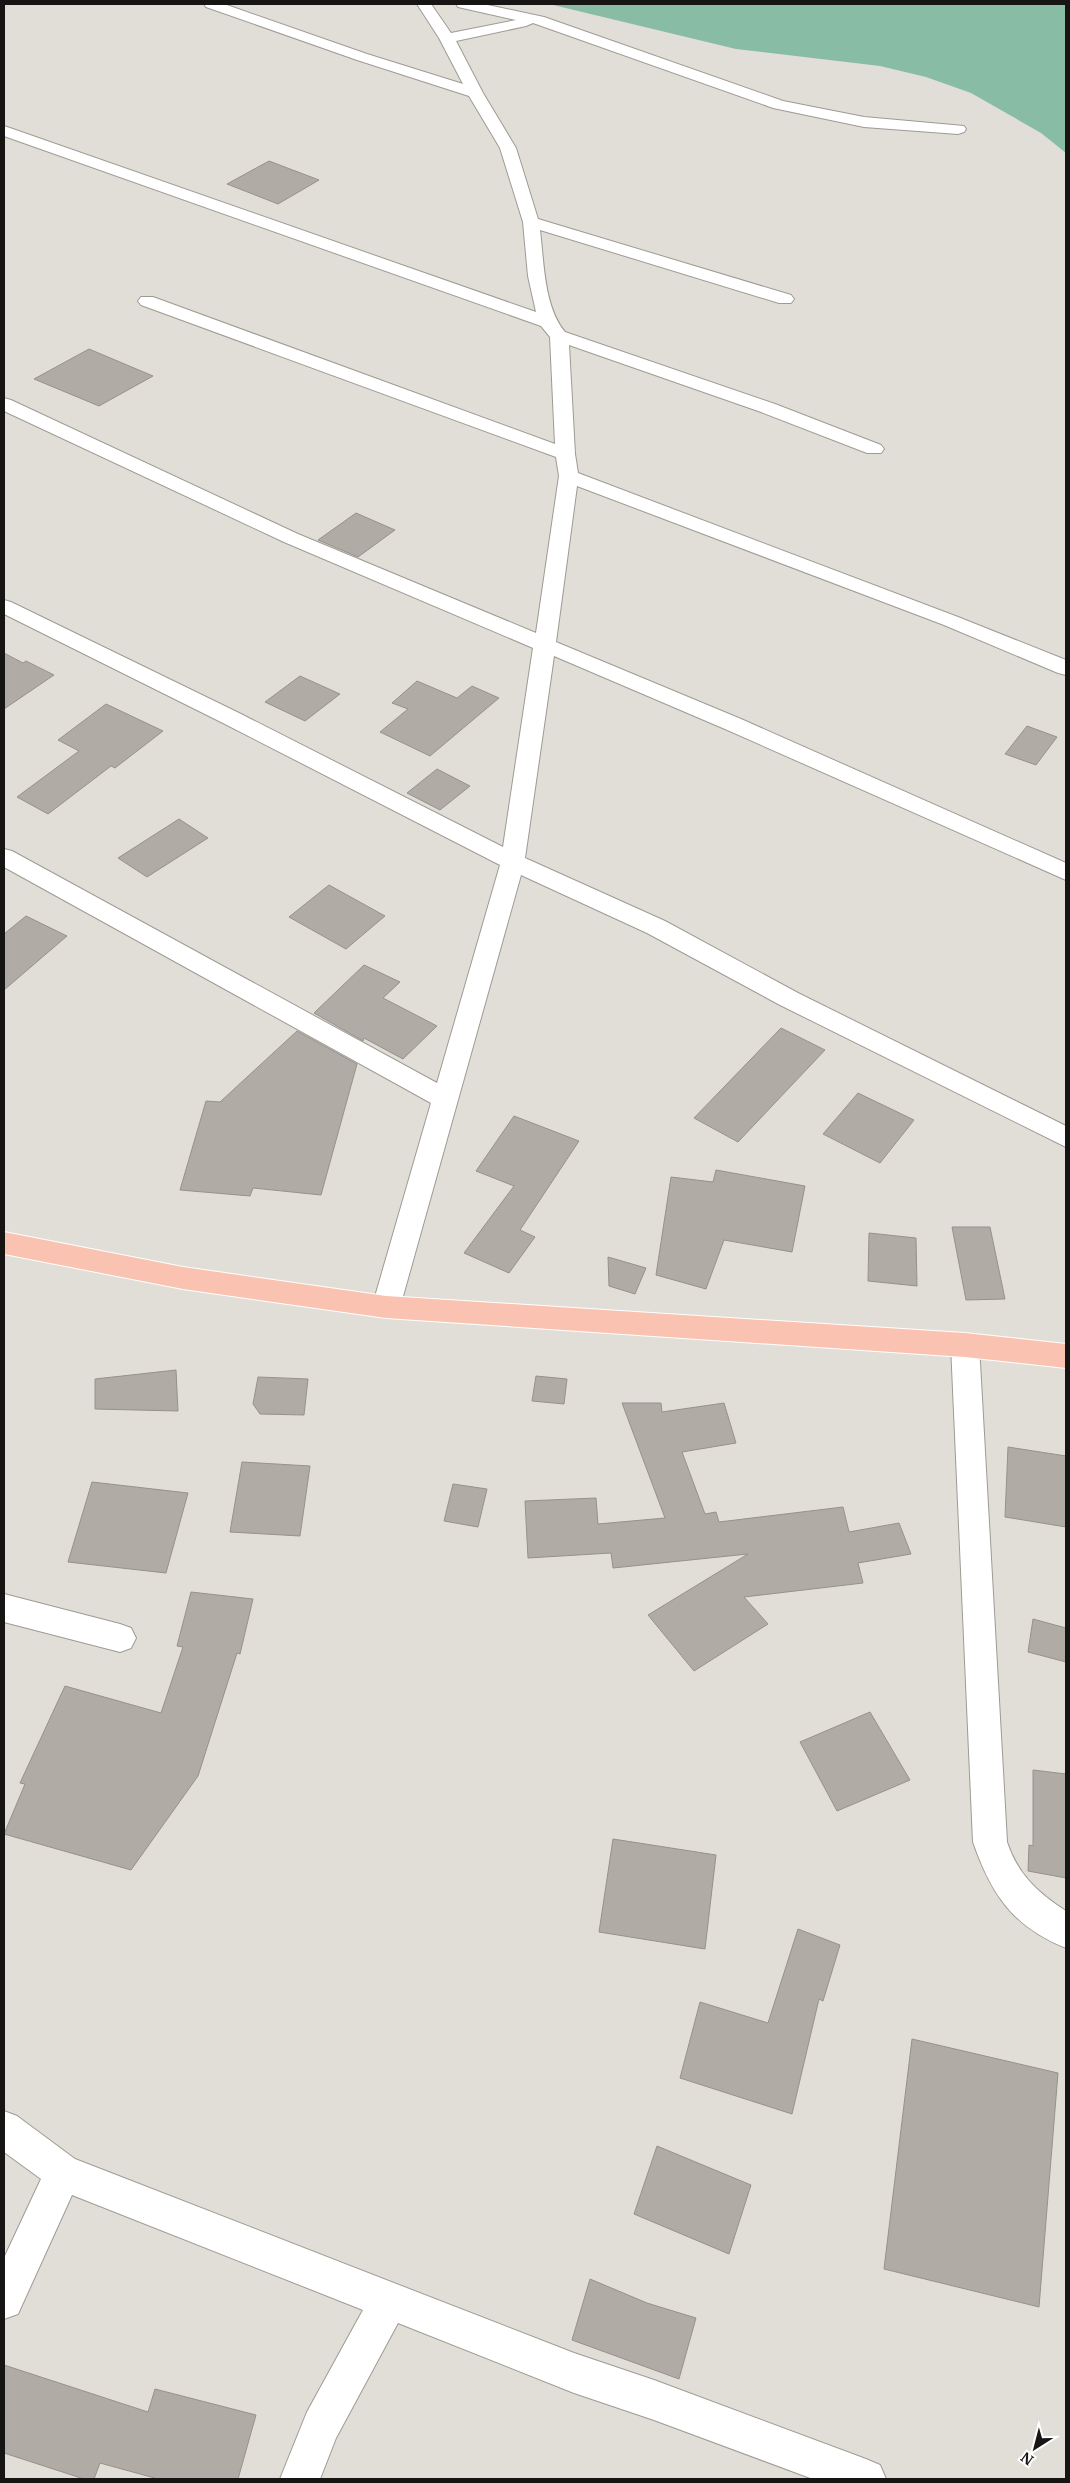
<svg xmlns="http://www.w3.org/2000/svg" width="1070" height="2483" font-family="Merriweather,serif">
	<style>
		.green { fill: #89bca5 }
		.building { fill: #b0aba5; stroke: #97918c }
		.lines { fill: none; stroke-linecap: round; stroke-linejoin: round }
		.minor-casing { stroke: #9e9b94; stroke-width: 2 }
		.major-casing { stroke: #fff; stroke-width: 2 }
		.minor { fill: #fff; fill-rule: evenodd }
		.major { fill: #fac2b0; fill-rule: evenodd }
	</style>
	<rect width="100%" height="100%" fill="#e1ded7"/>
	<path class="green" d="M549 4H1066V153L1041 133 971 93 926 77 880 66 736 49Z"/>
	<path class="building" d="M269 161 319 180 278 204 227 184Z
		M89 349 153 376 99 406 34 379Z
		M356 513 395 530 358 557 318 540Z
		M4 653 23 663 26 661 54 675 4 709Z
		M300 676 340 694 305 721 265 702Z
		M417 681 457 698 472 686 499 698 430 756 380 732 408 709 392 703Z
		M106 704 163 731 115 768 111 766 48 814 17 797 79 751 58 740Z
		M1027 726 1057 737 1036 765 1005 754Z
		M437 769 470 786 440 810 407 793Z
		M179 819 208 838 147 877 118 858Z
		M329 885 385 916 346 949 289 917Z
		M26 916 67 936 4 990V934Z
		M364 965 400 982 383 998 437 1026 403 1059 364 1038 363 1041 314 1013Z
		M781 1028 825 1050 738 1142 694 1118Z
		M297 1031 357 1064 321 1195 253 1188 250 1196 180 1190 206 1101 220 1102Z
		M858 1093 914 1120 880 1163 823 1134Z
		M514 1116 579 1141 520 1230 535 1237 509 1273 464 1253 514 1186 476 1171Z
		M716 1170 805 1186 792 1252 724 1240 706 1289 656 1275 671 1177 713 1182Z
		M952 1227H990L1005 1299 966 1300Z
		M869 1233 916 1238 917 1286 868 1281Z
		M608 1257 646 1268 635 1294 609 1286Z
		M176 1370 178 1411 95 1409V1379Z
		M536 1376 567 1379 564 1404 532 1401Z
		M258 1377 308 1379 304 1415 260 1414 253 1404Z
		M622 1403H661L662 1412 724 1403 736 1443 682 1452 705 1514 716 1512 719 1522 843 1507 849 1532 899 1523 911 1554 858 1563 863 1583 744 1597 768 1624 694 1671 648 1615 748 1554 613 1568 611 1553 528 1558 525 1501 596 1498 598 1524 665 1518Z
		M1008 1447 1066 1456V1527L1005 1517Z
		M242 1462 310 1466 300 1536 230 1532Z
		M92 1482 188 1493 166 1573 68 1562Z
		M453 1484 487 1489 478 1527 444 1521Z
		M191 1592 253 1599 240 1654 237 1653 198 1776 131 1870 4 1834 25 1784 20 1783 65 1686 161 1713 183 1647 177 1646Z
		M1033 1619 1066 1628V1662L1028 1652Z
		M870 1712 910 1780 837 1811 800 1742Z
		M1033 1770 1066 1774V1878L1028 1871 1029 1845 1033 1846Z
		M613 1839 716 1855 705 1949 599 1932Z
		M798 1929 840 1945 823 2001 819 1999 792 2114 680 2078 700 2002 768 2023Z
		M912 2039 1058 2073 1039 2307 884 2269Z
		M657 2146 751 2185 729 2254 634 2214Z
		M590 2279 647 2303 696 2318 679 2379 572 2340Z
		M4 2365 148 2412 155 2389 256 2415 238 2479H158L100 2463 94 2479H84L4 2453Z"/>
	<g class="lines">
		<defs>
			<path id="minor" d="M204 4H224L367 54 463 84 439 38 417 4H431L451 33 516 20 458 7 456 4H483L544 17 783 101 864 117 964 126 966 129 964 132 958 134 864 127 773 108 533 23 526 26 456 41 483 93 516 148 538 219 791 295 794 299 791 303H779L540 230C544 263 544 307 565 332L775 404 881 445 884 449 881 453H867L761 412 569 345 575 454 578 473 958 617 1066 660V675L1058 673 944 625 577 486 556 642 741 719 1066 863V880L725 729 554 656 525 858 665 921 798 993 1066 1126V1147L780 1005 647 933 521 875 400 1307 396 1315 386 1318 376 1315 372 1307 431 1103 4 867V849L12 851 437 1083 500 865 223 723 4 614V600L11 602 239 713 503 847 533 648 284 542 4 411V398L11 400 298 534 536 633 559 476 556 457 141 305 138 301 141 297H153L555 444 550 337 541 326 4 136V126L10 128 536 312 528 276 523 222 500 148 469 96 357 60 206 7Z
				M965 1333 975 1337 979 1345 1007 1842C1018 1875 1038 1893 1066 1911V1948C1013 1927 991 1894 973 1842L951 1345 955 1337Z
				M4 1594 120 1624 131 1628 136 1638 131 1648 120 1652 4 1622Z
				M4 2111 17 2116 75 2159 574 2353 654 2380 866 2459 880 2465 886 2479H813L654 2420 574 2393 398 2323 336 2438 320 2479H280L307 2412 363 2310 72 2195 18 2314 4 2319V2258L41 2179 4 2152Z"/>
			<path id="major" d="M4 1232 183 1267 386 1296 965 1333 1066 1344V1368L965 1357 386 1318 183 1289 4 1254Z"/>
		</defs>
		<use href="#minor" class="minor-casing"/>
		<use href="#major" class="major-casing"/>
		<use href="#minor" class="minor"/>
		<use href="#major" class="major"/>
	</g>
	<rect width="1070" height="2483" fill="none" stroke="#161513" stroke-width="10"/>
	<g transform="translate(1035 2448) rotate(216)" stroke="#ffffff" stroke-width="4" paint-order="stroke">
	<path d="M0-4L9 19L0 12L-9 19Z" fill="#161513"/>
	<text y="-8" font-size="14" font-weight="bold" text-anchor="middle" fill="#161513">N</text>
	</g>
</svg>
